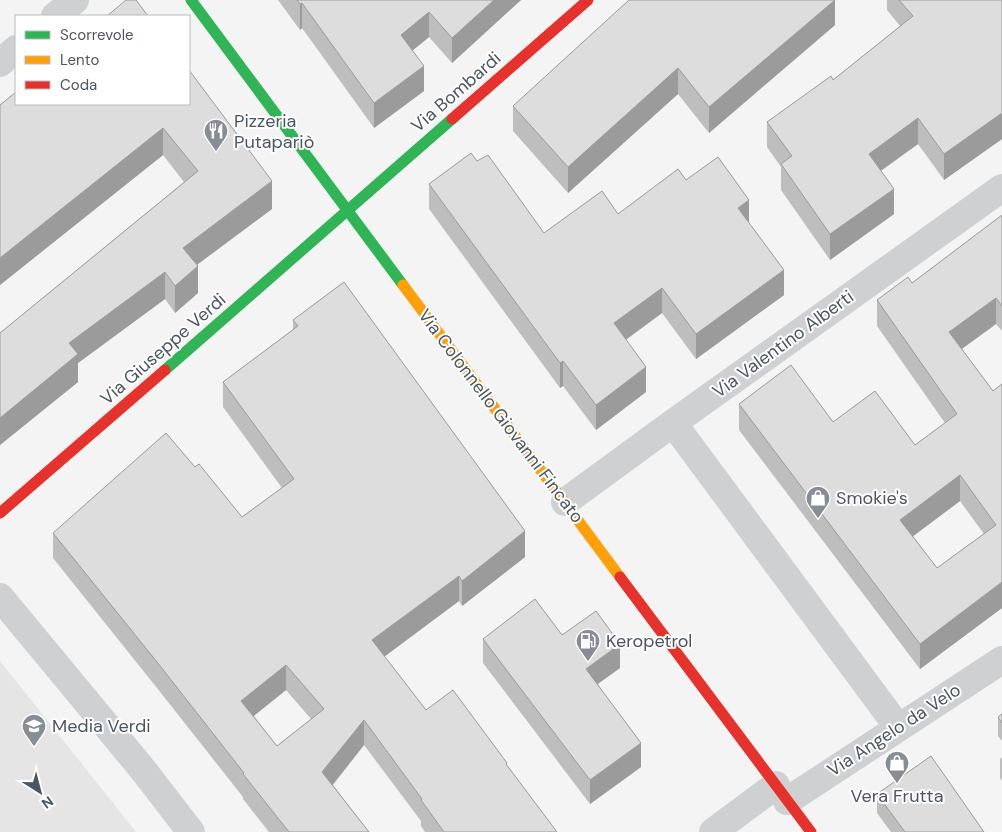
<svg xmlns="http://www.w3.org/2000/svg" width="1002" height="832" font-family="'DM Sans',sans-serif">
	<style>
		.education { fill: #e6e5e6 }
		.lines { fill: none; stroke-linecap: round; stroke-linejoin: round }
		.street { stroke: #ced0d2; stroke-width: 28 }
		.fast { stroke: #30b455; stroke-width: 11 }
		.slow { stroke: #ff9f0a; stroke-width: 11 }
		.jam { stroke: #e5322d; stroke-width: 11 }
		.wall { fill: #bebebf; fill-rule: evenodd }
		.shaded-wall { fill: #9b9b9b }
		.building { fill: #ddddde; stroke: #9b9b9b; fill-rule: evenodd }
		.labels { text-anchor: middle; dominant-baseline: central; stroke-width: 4; stroke-linejoin: round; paint-order: stroke }
		.street-label { font-size: 18px; fill: #4a5661; stroke: #fff }
		.poi-label { font-size: 18px; fill: #4a5661; stroke: #fff; text-anchor: start }
	</style>
	<rect width="100%" height="100%" fill="#f4f4f4"/>
	<path class="education" d="M0 661 136 832H0Z"/>
	<g class="lines">
		<path class="street" d="M55 16 75 0
			M0 63 16 49
			M673 423 898 727
			M565 502 673 423 1002 188
			M0 597 144 771 191 832
			M787 801 1002 660
			M713 832 776 785"/>
		<path class="fast" d="M191 0 403 285
			M165 370 452 119"/>
		<path class="slow" d="M403 285 620 577"/>
		<path class="jam" d="M452 119 588 0
			M0 513 165 370
			M620 577 811 832"/>
	</g>
	<path class="wall" d="M278 0H521L452 63 429 37 413 50 424 91 374 128 302 28 300 30Z
		M835 0V25L709 133 678 94 568 193 513 131V106Z
		M887 0H1002V139L944 180 918 144 881 171 894 214 830 260 781 190V167L767 147V122L833 80 900 26 887 10Z
		M189 104 272 209 197 265 198 293 175 313 165 299 78 363V382L0 445V333L184 182 163 155 0 285V105Z
		M477 161 544 233 618 214 686 180 749 223 784 295 696 359 662 313 626 340 646 392 596 430 563 386 560 388 429 209V184Z
		M1002 215V331L996 324 962 349 993 391 1002 384V608L920 669 739 430V404L833 422 915 445 945 423 877 326V300L912 283ZM960 501 984 534 937 568 913 536Z
		M293 320 525 557 462 606 459 601 384 656 426 710 507 766 557 832H425L421 826V821L364 745 333 785 369 832H269L243 799V797L157 688 53 558V533L195 467 242 517 282 488 223 407V382L293 330ZM286 690 311 719 277 746 254 716Z
		M562 635 620 668 598 684 641 767 590 804 483 663V639Z
		M1002 714V741L998 736V717Z
		M1002 757V781L1000 778V759Z
		M877 794 984 832H891L877 813Z"/>
	<path class="shaded-wall" d="M494 0H521L452 63V38Z
		M835 0V25L709 133V107Z
		M302 3V28L300 30V4Z
		M429 12V37L401 60V35Z
		M424 66V91L374 128V103Z
		M678 68V94L568 193V167Z
		M1002 113V139L944 180V154Z
		M918 118V144L869 179V154Z
		M163 128V155L0 285V258Z
		M272 181V209L183 275V248Z
		M894 189V214L830 260V234Z
		M749 200V225L738 208Z
		M198 266V293L175 313V286Z
		M784 270V295L696 359V334Z
		M165 272V299L78 363V382L0 445V418L69 343Z
		M662 288V313L614 348V323Z
		M996 298V324L949 358V332Z
		M563 361V386L560 388V363Z
		M646 367V392L596 430V405Z
		M960 475V501L900 546V520Z
		M525 531V557L462 606V581Z
		M459 576V601L372 666V640Z
		M1002 582V608L920 669V644Z
		M620 644V668L586 692V669Z
		M286 665V690L241 726V701Z
		M364 720V745L322 798V772Z
		M641 743V767L590 804V780Z"/>
	<path class="building" d="M126 0H136L148 16H107Z
		M297 0H494L452 38 429 12 401 35 424 66 374 103 302 3 300 4Z
		M629 0H835L709 107 678 68 568 167 513 106Z
		M899 0H1002V113L944 154 918 118 869 154 894 189 830 234 781 164 792 156 767 122 831 76 833 80 913 16Z
		M189 70 272 181 183 248 198 266 175 286 165 272 69 343 78 354 0 418V333L198 171 163 128 0 258V105L16 92V104H189Z
		M471 153 477 161 488 155 544 233 602 191 618 214 678 169 686 180 718 157 749 200 738 208 784 270 696 334 662 288 614 323 646 367 596 405 563 361 560 363 429 184Z
		M1002 215V306L996 298 949 332 993 391 1002 384V582L920 644 739 404 791 365 833 422 875 391 915 445 957 414 877 300 908 277 912 283ZM960 475 996 525 937 568 900 520Z
		M344 282 525 531 462 581 459 576 372 640 426 710 453 690 507 763 506 764 557 832H444L421 800 422 799 364 720 322 772 369 832H289L243 774 244 773 157 662 53 533 166 433 195 467 199 464 242 517 294 479 223 382 298 326 293 320ZM286 665 324 709 277 746 241 701Z
		M535 599 562 635 596 611 620 644 586 669 641 743 590 780 483 639Z
		M1002 714V723L998 717Z
		M931 756 984 832H905L877 794Z"/>
	<defs>
		<symbol id="restaurant-pin" viewBox="-11 -11 22 30"><path d="M0 17L-7.5 6A9.5 9.5 0 1 1 7.5 6Z" fill="#868d94" stroke="#fff"/><path d="M-5-6h1v4h1v-4h1v4h1v-4h1v5L-1.5 .5V6h-2V.5L-5-1ZM5-6V6H3V1.5H1.5Q1.5-4 5-6Z" fill="#fff"/></symbol>
		<symbol id="shop-pin" viewBox="-11 -11 22 30"><path d="M0 17L-7.5 6A9.5 9.5 0 1 1 7.5 6Z" fill="#868d94" stroke="#fff"/><path d="M-5-2.5h2.3a2.7 3.5 0 0 1 5.4 0H5L5.5 6h-11ZM-1.5-2.5h3a1.5 2.3 0 0 0-3 0Z" fill="#fff"/></symbol>
		<symbol id="fuel-pin" viewBox="-11 -11 22 30"><path d="M0 17L-7.5 6A9.5 9.5 0 1 1 7.5 6Z" fill="#868d94" stroke="#fff"/><path d="M-5.5-6h7V0h2V4h1.3V-2.5L3-4.5l.8-.8L6-3V5H2.5V1h-1V6h-7ZM-4.2-4.7v3.2H.2V-4.7Z" fill="#fff"/></symbol>
		<symbol id="school-pin" viewBox="-11 -11 22 30"><path d="M0 17L-7.5 6A9.5 9.5 0 1 1 7.5 6Z" fill="#868d94" stroke="#fff"/><path d="M0-5L7-2L0 1L-7-2ZM-4 1L0 2.5L4 1V4Q0 6-4 4Z" fill="#fff"/></symbol>
	</defs>
	<g fill-rule="evenodd">
		<use href="#restaurant-pin" x="202" y="117" width="28" height="38"/>
		<use href="#shop-pin" x="804" y="484" width="28" height="38"/>
		<use href="#fuel-pin" x="574" y="627" width="28" height="38"/>
		<use href="#school-pin" x="20" y="712" width="28" height="38"/>
		<use href="#shop-pin" x="883" y="749" width="28" height="38"/>
	</g>
	<g class="labels">
		<g class="street-label">
			<text transform="translate(456 92) rotate(-41)">Via Bombardi</text>
			<text transform="translate(783 344) rotate(-36)">Via Valentino Alberti</text>
			<text transform="translate(163 349) rotate(-41)">Via Giuseppe Verdi</text>
			<text transform="translate(501 416) rotate(53)">Via Colonnello Giovanni Fincato</text>
			<text transform="translate(894 730) rotate(-33)">Via Angelo da Velo</text>
		</g>
		<g class="poi-label">
			<text x="234" y="121">Pizzeria<tspan x="234" dy="21">Putapariò</tspan></text>
			<text x="836" y="498">Smokie's</text>
			<text x="606" y="641">Keropetrol</text>
			<text x="52" y="726">Media Verdi</text>
			<text x="897" y="796" text-anchor="middle">Vera Frutta</text>
		</g>
	</g>
	<rect x="15" y="15" width="175" height="90" fill="#ffffff" stroke="#b7bbc0"/>
	<rect x="25" y="31" width="25" height="8" fill="#30b455" stroke="#b7bbc0"/>
	<text x="60" y="40" font-size="15" fill="#4a5661">Scorrevole</text>
	<rect x="25" y="56" width="25" height="8" fill="#ff9f0a" stroke="#b7bbc0"/>
	<text x="60" y="65" font-size="15" fill="#4a5661">Lento</text>
	<rect x="25" y="81" width="25" height="8" fill="#e5322d" stroke="#b7bbc0"/>
	<text x="60" y="90" font-size="15" fill="#4a5661">Coda</text>
	<g transform="translate(40 792) rotate(144)" stroke="#ffffff" stroke-width="4" paint-order="stroke">
	<path d="M0-4L9 19L0 12L-9 19Z" fill="#4a5661"/>
	<text y="-8" font-size="14" font-weight="bold" text-anchor="middle" fill="#4a5661">N</text>
	</g>
</svg>
